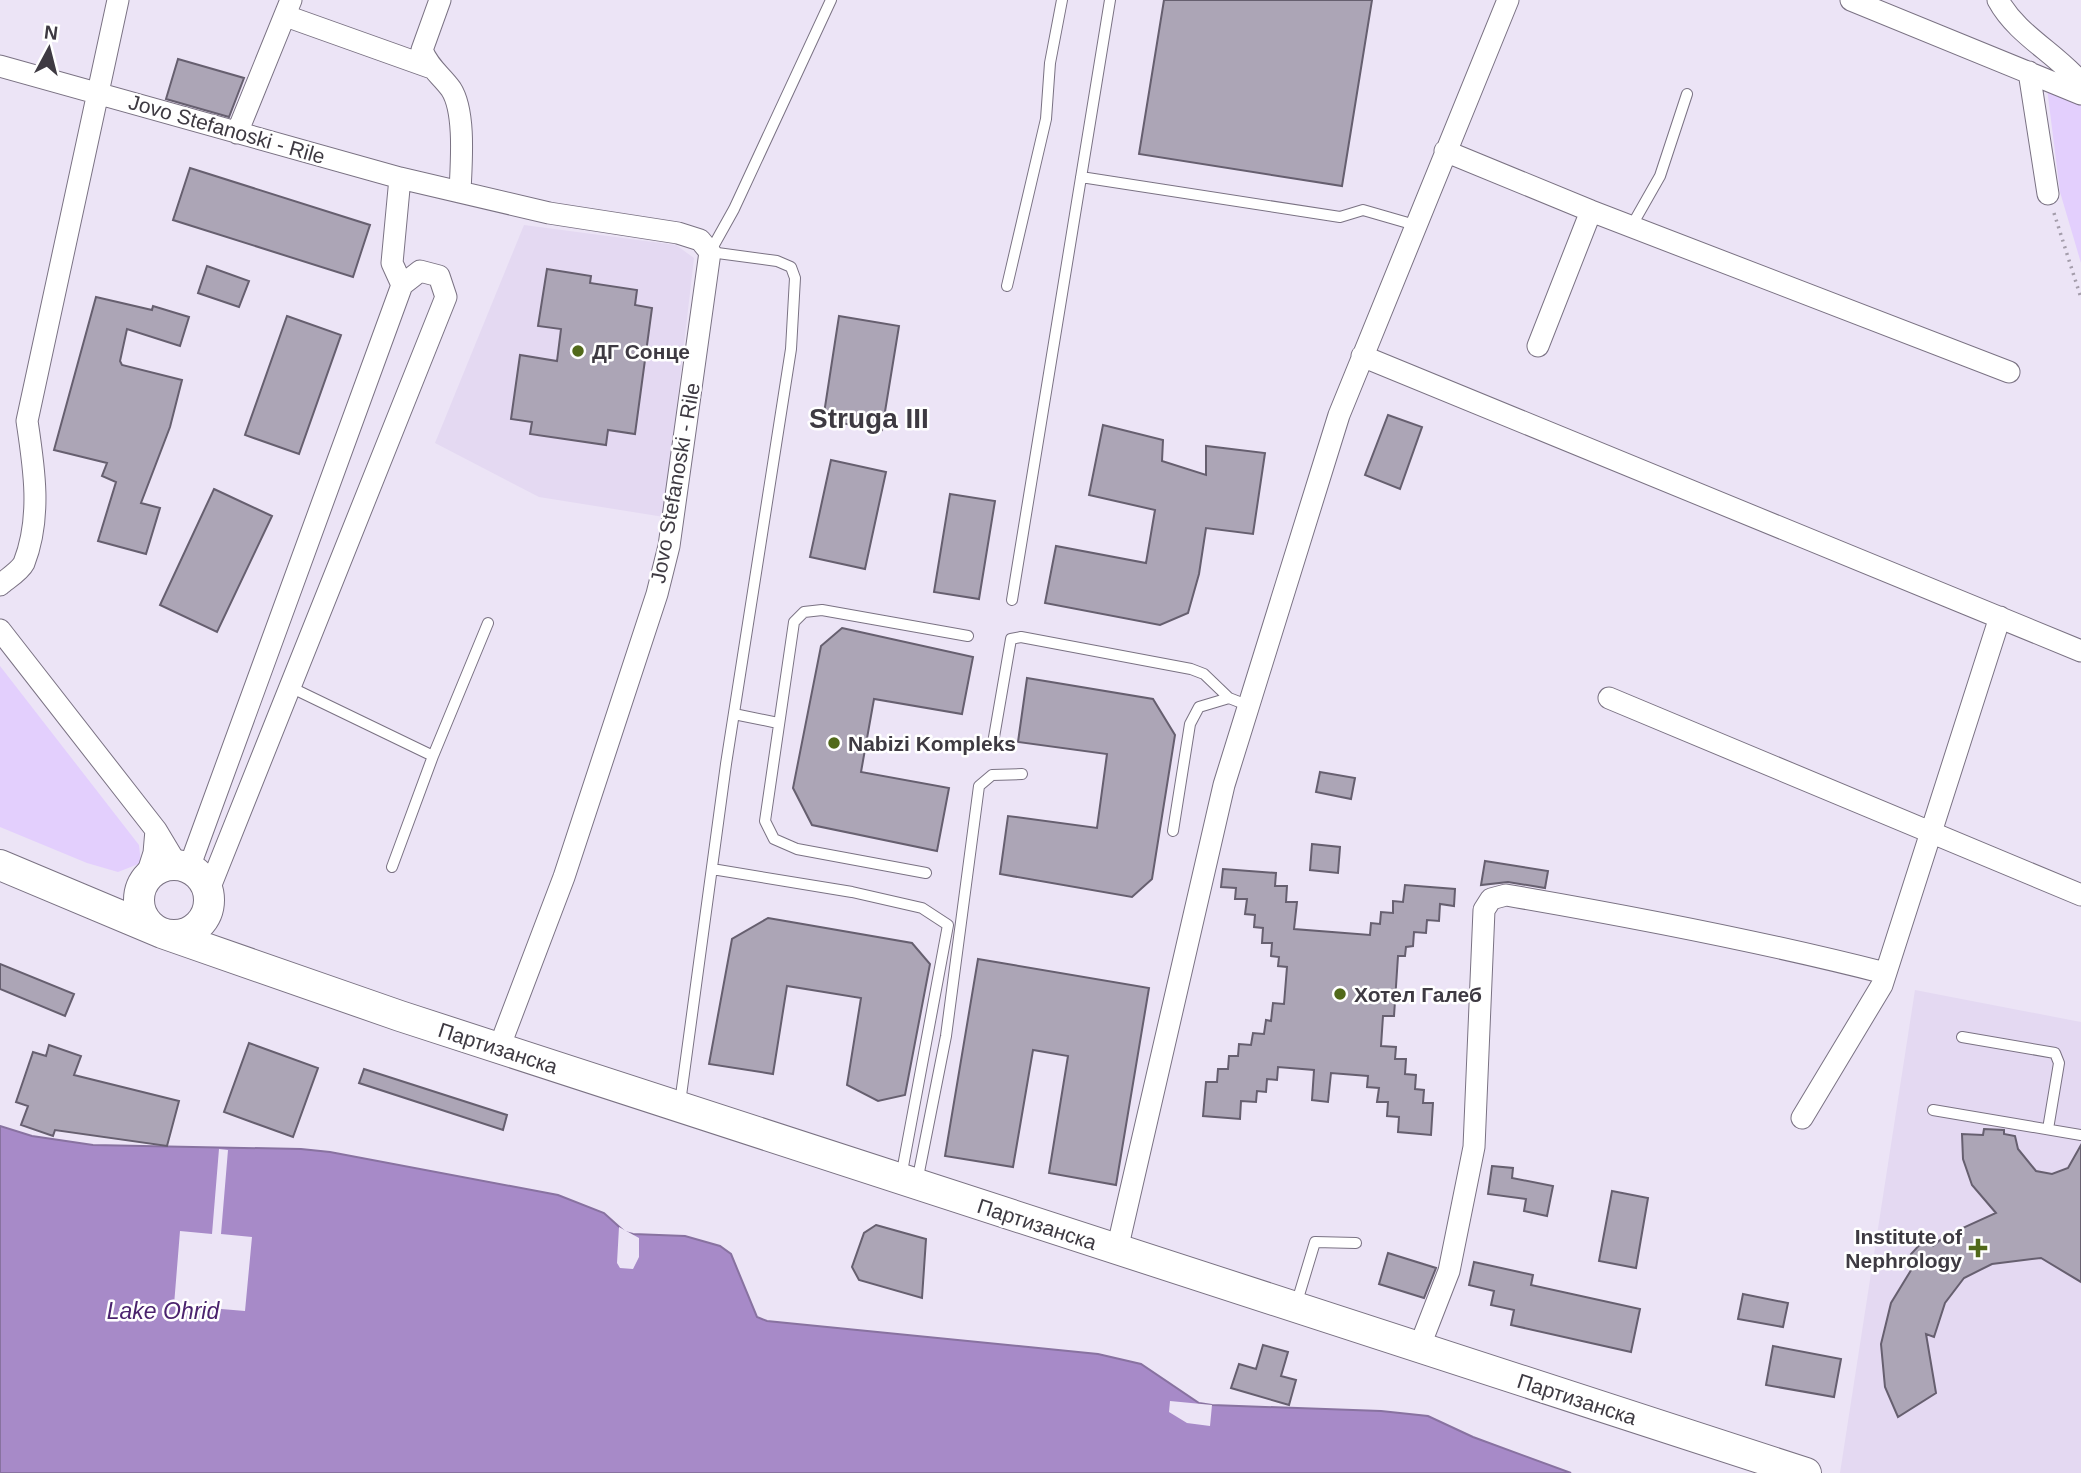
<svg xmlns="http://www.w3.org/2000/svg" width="2081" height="1473" font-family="Helvetica,sans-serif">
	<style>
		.built { fill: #e4d9f2 }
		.green { fill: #e3cffd }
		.water { fill: #a78ac8; stroke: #8872a0; stroke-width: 2 }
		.pier { fill: #ece4f6 }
		.building { fill: #aca5b6; stroke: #665f6f; stroke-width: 2 }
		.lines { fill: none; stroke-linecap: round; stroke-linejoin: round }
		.lane-casing { stroke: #7a7283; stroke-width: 12 }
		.street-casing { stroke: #7a7283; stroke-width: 23 }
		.secondary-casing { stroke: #7a7283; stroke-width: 32 }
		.path { stroke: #a49dab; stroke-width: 3.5; stroke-dasharray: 2 5; stroke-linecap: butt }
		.lane { stroke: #fff; stroke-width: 10 }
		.street { stroke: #fff; stroke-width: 21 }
		.secondary { stroke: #fff; stroke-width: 30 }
		.poi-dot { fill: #51691a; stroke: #fff; stroke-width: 2.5 }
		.labels { text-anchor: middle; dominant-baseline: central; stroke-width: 5; stroke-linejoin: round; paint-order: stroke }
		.street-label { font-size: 21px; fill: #3e3a42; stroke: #fff }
		.poi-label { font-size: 21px; font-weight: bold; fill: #3e3a42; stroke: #fff; text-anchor: start }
		.water-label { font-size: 23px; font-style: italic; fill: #4b236e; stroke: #fff }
		.district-label { font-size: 28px; font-weight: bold; fill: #3e3a42; stroke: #fff }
	</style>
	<rect width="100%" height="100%" fill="#ece4f6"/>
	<path class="built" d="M524 225 676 245 694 258 664 517 539 497 435 443Z
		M1915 990 2081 1022V1473H1840Z"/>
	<path class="green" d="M2047 88 2081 101V263L2060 192Z
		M0 666 139 845 141 863 118 872 87 863 0 827Z"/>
	<path class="water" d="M0 1126 32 1136 93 1145 301 1149 330 1152 558 1195 604 1213 625 1232 633 1234 685 1236 720 1246 731 1254 757 1317 767 1321 1098 1354 1141 1364 1199 1403 1212 1405 1381 1411 1428 1416 1473 1437 1571 1473H0Z"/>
	<path class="pier" d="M219 1149 228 1150 221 1234 252 1237 245 1311 174 1305 180 1231 212 1234Z
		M619 1227 639 1238V1257L633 1269 620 1268 617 1263Z
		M1170 1401 1212 1405 1210 1426 1187 1423 1169 1412Z"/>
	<path class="building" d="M1164 0H1372L1342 186 1139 154Z
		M178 59 244 78 229 117 166 99Z
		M190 168 370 225 353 277 173 220Z
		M207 266 249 281 239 307 198 293Z
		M547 269 591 276 590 283 637 290 635 305 652 308 635 434 608 430 606 445 530 434 532 422 511 419 520 355 557 361 561 329 538 326Z
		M96 297 152 310 153 306 189 317 180 346 127 329 120 361 122 365 182 380 170 427 141 503 160 508 146 554 98 541 116 482 102 476 107 463 54 450Z
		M287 316 341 335 299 454 245 435Z
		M839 316 899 326 882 430 823 420Z
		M1388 415 1422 427 1400 489 1365 475Z
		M1103 425 1163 440 1162 461 1206 475V446L1265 453 1253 534 1206 528 1199 574 1188 613 1160 625 1045 603 1056 546 1146 563 1155 510 1089 495Z
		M831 460 886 472 865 569 810 557Z
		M214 489 272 516 217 632 160 605Z
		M950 494 995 501 979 599 934 592Z
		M842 628 973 657 962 714 874 699 861 772 949 788 937 851 812 825 793 788 821 646Z
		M1027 678 1153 699 1175 735 1152 879 1132 897 1000 874 1008 816 1097 828 1107 754 1018 742Z
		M1320 772 1355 778 1351 799 1316 792Z
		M1312 844 1340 847 1338 873 1310 870Z
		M1485 861 1548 871 1545 888 1508 882 1481 885Z
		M1223 869 1276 873 1275 886H1287L1286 902H1297L1294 929 1370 935 1371 923 1380 924 1381 912 1393 913V901L1403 902 1405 885 1455 889 1454 906 1440 904 1439 921 1427 920 1426 933 1414 932 1413 946 1406 947 1405 956H1398L1394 1016H1383L1381 1046 1396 1047 1395 1059H1406L1405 1074 1416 1075 1415 1089 1424 1090 1423 1103H1433L1431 1135 1398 1132 1399 1117 1387 1116 1388 1102H1377L1379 1088 1367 1087 1368 1076 1331 1073 1328 1102 1312 1100 1314 1070 1278 1067 1277 1080 1267 1079 1266 1092 1257 1091 1256 1102 1241 1101 1240 1119 1203 1116 1206 1082H1217L1218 1069H1228L1229 1056H1238L1239 1044 1251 1045 1253 1033 1264 1034 1266 1020 1271 1021 1273 1003 1284 1004 1287 967 1278 966 1279 957 1271 956 1272 943H1262L1263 928 1254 927 1255 915 1245 914 1247 899H1235L1236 888 1221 887Z
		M768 918 912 943 930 964 905 1095 878 1101 847 1085 861 998 787 986 773 1074 709 1064 732 939Z
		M978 959 1149 988 1116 1185 1049 1173 1068 1056 1033 1050 1013 1167 945 1156Z
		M0 964 74 994 65 1016 0 989Z
		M249 1043 318 1068 293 1137 224 1112Z
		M49 1045 81 1056 74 1075 179 1101 167 1146 55 1130 53 1136 21 1125 28 1106 16 1102 33 1052 46 1056Z
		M364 1069 507 1115 503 1130 359 1083Z
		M1984 1129 2004 1130V1134L2015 1136 2018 1149 2036 1171 2052 1174 2068 1168 2081 1145V1282L2041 1258 1992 1264 1964 1278 1945 1303 1934 1337 1926 1334 1936 1393 1898 1417 1885 1387 1881 1344 1891 1303 1916 1262 1911 1254 1925 1239 1933 1246 1945 1236 1996 1213 1972 1185 1963 1159 1962 1134 1983 1135Z
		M1492 1166 1513 1168 1512 1178 1553 1186 1547 1216 1524 1211 1526 1199 1488 1194Z
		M1612 1191 1648 1198 1636 1268 1599 1261Z
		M876 1225 926 1239 922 1298 859 1280 852 1267 864 1233Z
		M1388 1253 1436 1268 1424 1298 1379 1284Z
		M1474 1262 1533 1275 1531 1285 1640 1309 1631 1352 1511 1325 1514 1310 1491 1305 1494 1291 1469 1285Z
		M1743 1294 1788 1303 1783 1327 1738 1319Z
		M1263 1345 1288 1352 1281 1376 1296 1380 1289 1405 1231 1388 1239 1364 1256 1369Z
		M1773 1346 1841 1359 1834 1397 1766 1385Z"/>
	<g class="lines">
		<defs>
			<path id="lane" d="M1081 177 1340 217 1363 210 1415 225
				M1631 227 1660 176 1687 94
				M1007 286 1046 119 1050 63 1062 0
				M1012 600 1110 0
				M290 687 433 756
				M734 714 778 723
				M993 743 1011 639 1021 637 1191 669 1204 674 1229 698
				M1173 831 1190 724 1199 707 1229 698 1247 705
				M392 867 433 756 488 623
				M712 869 852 892 922 908 948 925 901 1177
				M926 873 797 849 774 839 765 821 794 622 804 612 822 610 968 636
				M1962 1037 2055 1053 2059 1063 2048 1129
				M680 1103 726 764 791 349 795 278 791 267 777 261 710 252 734 209 831 0
				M1933 1110 2081 1135
				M917 1182 946 1036 979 786 992 775 1022 774
				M1296 1305 1315 1242 1356 1243"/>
			<path id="street" d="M440 0 422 50C429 68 441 75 451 89 466 112 461 166 460 192
				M1851 0 2081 94
				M1998 0C2017 35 2056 53 2081 83
				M286 16 429 67
				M0 66 400 178 549 213 678 233 700 240 710 252 669 546 657 594 564 877 499 1048
				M2029 72 2048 194
				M237 133 291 0
				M1445 151 1591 211 2009 372
				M400 178 392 263 402 285
				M1538 346 1591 211
				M1362 356 2081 651
				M0 585C7 579 20 571 24 563 42 517 34 467 27 421L118 0
				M0 630 156 830 177 865
				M1609 698 2081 895
				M189 868 402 285 420 271 439 276 446 297 208 892
				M146 878 154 853 156 830
				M1802 1118 1882 985 2000 617
				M1117 1250 1224 785 1339 415 1508 0
				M1419 1348 1449 1271 1474 1147 1484 910 1491 899 1506 895C1634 917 1760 941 1885 973"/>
			<path id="secondary" d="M0 865 162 933 400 1016 1806 1473
				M139 900a35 35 0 1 1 70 0a35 35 0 1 1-70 0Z"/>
		</defs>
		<use href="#lane" class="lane-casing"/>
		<use href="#street" class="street-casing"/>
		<use href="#secondary" class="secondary-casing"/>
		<path class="path" d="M2054 213 2081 298"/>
		<use href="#lane" class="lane"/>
		<use href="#street" class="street"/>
		<use href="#secondary" class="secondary"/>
	</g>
	<g class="poi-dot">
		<circle cx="578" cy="351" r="7"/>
		<circle cx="834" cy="743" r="7"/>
		<circle cx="1340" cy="994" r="7"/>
		<path d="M1974.5 1237.5h7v7h7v7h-7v7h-7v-7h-7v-7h7z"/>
	</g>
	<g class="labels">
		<g class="street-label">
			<text transform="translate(227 129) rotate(16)">Jovo Stefanoski - Rile</text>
			<text transform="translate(675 483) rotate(-80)">Jovo Stefanoski - Rile</text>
			<text transform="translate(498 1048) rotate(18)">Партизанска</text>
			<text transform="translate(1037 1224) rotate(18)">Партизанска</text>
			<text transform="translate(1577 1399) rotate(18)">Партизанска</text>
		</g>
		<g class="poi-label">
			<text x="592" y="351">ДГ Сонце</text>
			<text x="848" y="743">Nabizi Kompleks</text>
			<text x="1354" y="994">Хотел Галеб</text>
			<text x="1962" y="1236" text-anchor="end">Institute of<tspan x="1962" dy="24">Nephrology</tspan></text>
		</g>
		<g class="water-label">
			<text x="163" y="1311">Lake Ohrid</text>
		</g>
		<g class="district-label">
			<text x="869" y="418">Struga III</text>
		</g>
	</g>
	<g transform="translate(49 49) rotate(7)" stroke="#ffffff" stroke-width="5" paint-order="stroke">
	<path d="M0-5L12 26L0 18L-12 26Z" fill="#3e3a42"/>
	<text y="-10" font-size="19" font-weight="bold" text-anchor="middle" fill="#3e3a42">N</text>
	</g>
</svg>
